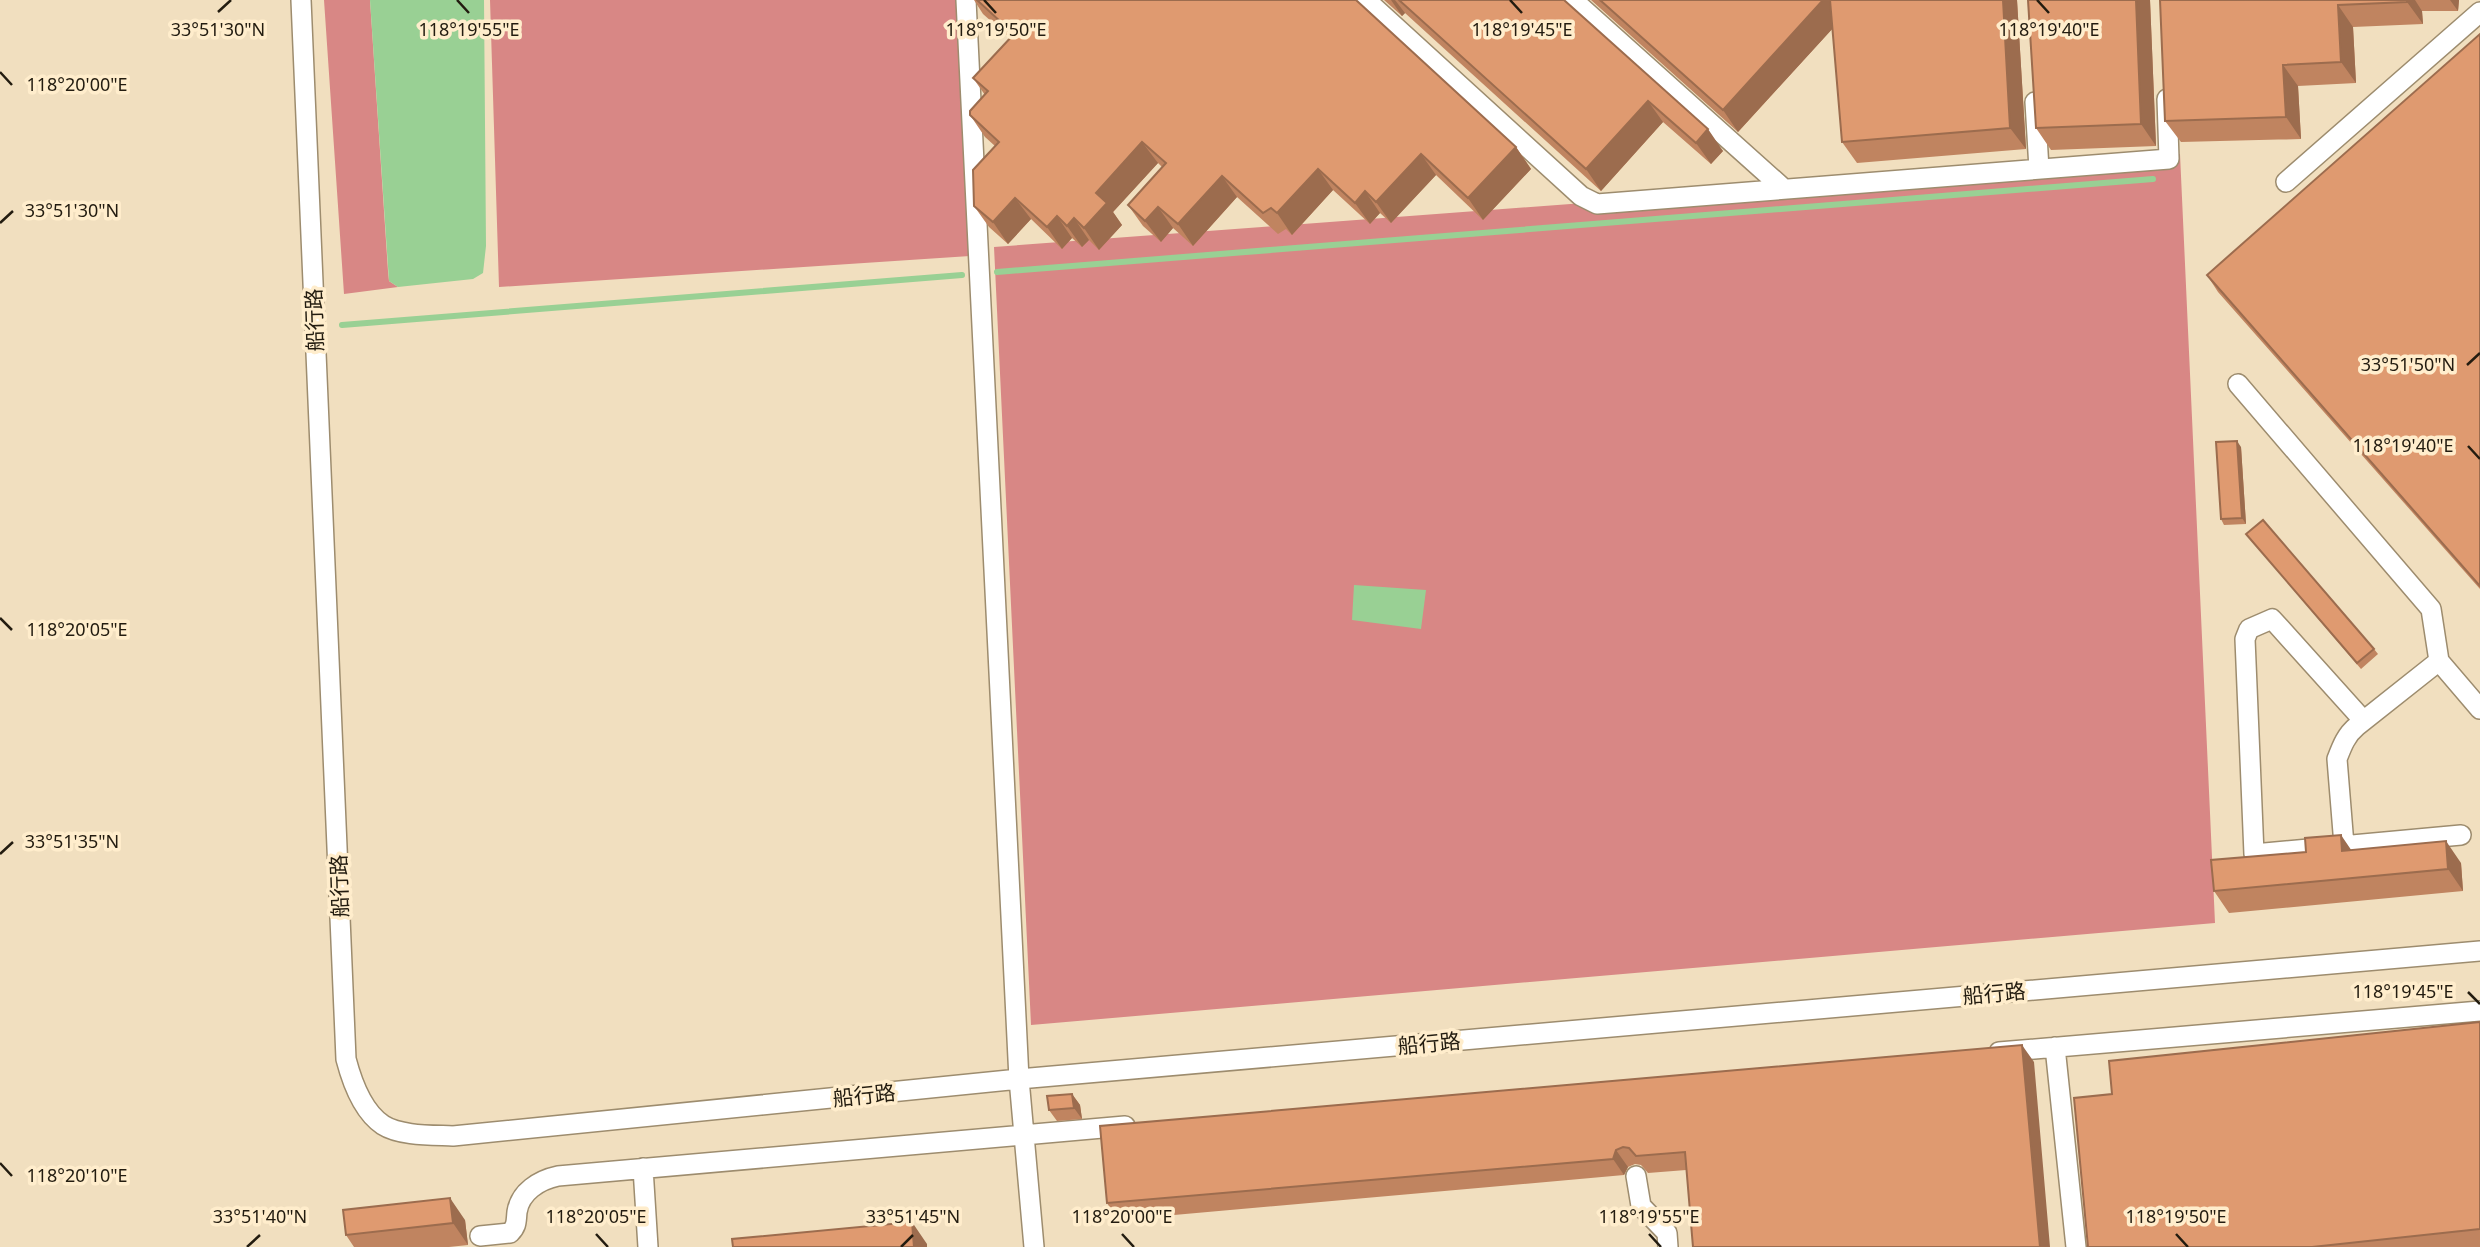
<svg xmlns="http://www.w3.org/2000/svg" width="2480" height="1247" font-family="'Noto Sans','Noto Sans SC',sans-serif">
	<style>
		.forest { fill: #d88785 }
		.water { fill: #99d094 }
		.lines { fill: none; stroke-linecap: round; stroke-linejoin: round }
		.stream { stroke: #99d094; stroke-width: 6 }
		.minor-casing { stroke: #9d8c6e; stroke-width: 22 }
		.minor { stroke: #fff; stroke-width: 19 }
		.wall { fill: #c08460 }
		.shaded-wall { fill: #9c6c4e }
		.building { fill: #df9a70; stroke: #9c6c4e; stroke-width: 2 }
		.ticks { fill: none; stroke: #231c10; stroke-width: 2.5 }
		.labels { text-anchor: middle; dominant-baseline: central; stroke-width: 7; stroke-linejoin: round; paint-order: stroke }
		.street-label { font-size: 21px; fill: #231c10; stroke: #ffedcc }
		.ticks-label { font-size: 18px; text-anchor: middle; fill: #231c10; stroke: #ffedcc; stroke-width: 7; stroke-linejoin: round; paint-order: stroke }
	</style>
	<rect width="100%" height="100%" fill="#f1dfbf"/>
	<path class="forest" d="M324 0H370L388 271 389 281 398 287 344 294Z
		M490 0H959L970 256 499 287Z
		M2180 154 2215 923 1031 1025 994 247 2039 169Z"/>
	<path class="water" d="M370 0H484L486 246 483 273 473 279 398 287 389 281Z
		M1354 585 1426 590 1421 629 1352 620Z"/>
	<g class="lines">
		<path class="stream" d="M997 272 2153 179
			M342 325 962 275"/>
		<defs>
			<path id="minor" d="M301 0 346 1059C352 1082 362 1111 383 1125 400 1136 433 1135 453 1136L1019 1079 2480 951
				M966 0 1019 1079 1034 1247
				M1366 0 1581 196 1597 204 2169 159 2167 99
				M1573 0 1784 189
				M2035 102 2039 169
				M2286 182 2480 12
				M2238 384 2431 609 2439 661 2480 709
				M2363 720 2272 619 2249 629 2245 639 2254 854 2461 835
				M2344 845 2337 759C2342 746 2346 735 2357 726L2439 661
				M2055 1047 2076 1247
				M1999 1052 2480 1011
				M643 1168 648 1247
				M1636 1176 1641 1206 1667 1233 1668 1247
				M480 1236 510 1233C517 1226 516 1222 517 1212 520 1192 539 1180 558 1176L1125 1126"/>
		</defs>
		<use href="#minor" class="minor-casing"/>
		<use href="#minor" class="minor"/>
	</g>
	<path class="wall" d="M974 0H1356L1516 147 1531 169 1483 220 1436 175 1391 223 1380 213 1370 224 1333 190 1292 235 1286 229 1278 234 1237 197 1193 246 1173 228 1161 242 1143 226 1128 205 1162 167 1158 163 1113 212 1122 225 1099 250 1089 240 1082 247 1072 238 1062 249 1031 219 1008 244 989 227 974 206 995 146 985 137 970 115 985 95 973 78 1010 38 983 14Z
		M1384 0H1564L1723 151 1711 164 1663 122 1601 191 1405 13 1402 16Z
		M1591 0H2017L2026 149 1857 163 1842 142 1833 28 1738 132Z
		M2150 0 2156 146 2051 150 2036 128Z
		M2160 0H2459L2458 11H2422L2423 24 2353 27 2356 83 2298 86 2301 139 2181 142 2165 121Z
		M2480 34V589L2218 292 2207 275Z
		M2241 447 2246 524 2224 525 2221 519Z
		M2246 534 2374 649 2378 654 2361 669Z
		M2351 850 2461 863 2463 891 2229 913 2214 891Z
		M2480 1022V1247H2088L2112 1094Z
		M2034 1062 1686 1170 1648 1173 1641 1165 1635 1164 1628 1167 1624 1175 1118 1220 1107 1203Z
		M1072 1094 1080 1105 1082 1119 1057 1121 1049 1110Z
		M465 1220 468 1245 449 1247H354L346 1235Z"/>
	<path class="shaded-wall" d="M1391 0H1395L1405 13 1402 16Z
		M1823 0H1835L1845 15 1738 132 1723 110Z
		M2003 0H2017L2026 149 2010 128Z
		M2136 0H2150L2156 146 2141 124Z
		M2407 0H2415L2422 11 2423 24 2407 2Z
		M2450 0H2459L2458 11Z
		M2338 5 2353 27 2356 83 2341 62Z
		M2283 65 2298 86 2301 139 2286 117Z
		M1648 101 1663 122 1601 191 1586 169Z
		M1708 129 1723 151 1711 164 1696 143Z
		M1142 142 1158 163 1113 212 1122 225 1099 250 1084 228 1096 193Z
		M1516 147 1531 169 1483 220 1468 198Z
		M1421 154 1436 175 1391 223 1376 202Z
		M1318 169 1333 190 1292 235 1277 213Z
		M1222 176 1237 197 1193 246 1178 224Z
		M1365 191 1380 213 1370 224 1355 203Z
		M1015 198 1031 219 1008 244 993 222Z
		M1158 207 1173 228 1161 242 1145 221Z
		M1057 216 1072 238 1062 249 1047 227Z
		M1074 218 1089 240 1082 247 1067 226Z
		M2237 441 2241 447 2246 524 2242 518Z
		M2341 835 2356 857 2342 851Z
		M2446 841 2461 863 2463 891 2448 869Z
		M2022 1045 2034 1062 2050 1247H2040Z
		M1072 1094 1080 1105 1082 1119 1074 1108Z
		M1616 1150 1628 1167 1624 1175 1613 1159Z
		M450 1198 465 1220 468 1245 453 1223Z
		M912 1222 927 1244V1247H914Z"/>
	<path class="building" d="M977 0H1356L1516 147 1468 198 1421 154 1376 202 1365 191 1355 203 1318 169 1277 213 1271 208 1263 213 1222 176 1178 224 1158 207 1145 221 1128 205 1166 163 1142 142 1096 193 1107 203 1084 228 1074 218 1067 226 1057 216 1047 227 1015 198 993 222 974 206 973 170 999 142 970 115V111L988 91 973 78 1014 34Z
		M1399 0H1564L1708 129 1696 143 1648 101 1586 169Z
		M1600 0H1823L1723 110Z
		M1830 0H2003L2010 128 1842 142Z
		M2028 0H2136L2141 124 2036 128Z
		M2160 0H2407V2L2338 5 2341 62 2283 65 2286 117 2165 121Z
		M2480 34V586L2207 275Z
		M2237 441 2242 518 2221 519 2216 442Z
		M2263 520 2374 649 2357 663 2246 534Z
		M2341 835 2342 851 2446 841 2448 869 2214 891 2211 860 2306 852 2305 838Z
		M2480 1022V1229L2312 1247H2088L2074 1098 2112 1094 2109 1061Z
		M2022 1045 2040 1247H1693L1685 1152 1636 1156 1629 1148 1623 1147 1616 1150 1613 1159 1107 1203 1100 1126Z
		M1072 1094 1074 1108 1049 1110 1047 1096Z
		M450 1198 453 1223 346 1235 343 1210Z
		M912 1222 914 1247H733L732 1239Z"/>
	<path class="ticks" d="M457 0 469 13M984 0 996 13M1510 0 1522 13M2037 0 2049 13M218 12 231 0M0 72 12 85M0 223 13 211M2467 365 2480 353M2468 446 2480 459M0 618 12 630M0 854 13 842M2468 992 2480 1004M0 1163 12 1176M596 1234 608 1247M1122 1234 1134 1247M1649 1234 1661 1247M2176 1234 2188 1247M247 1247 260 1235M901 1247 913 1235"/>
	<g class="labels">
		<g class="street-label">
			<text transform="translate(314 320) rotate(-92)">船行路</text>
			<text transform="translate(339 886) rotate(-92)">船行路</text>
			<text transform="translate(1994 993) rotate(-5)">船行路</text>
			<text transform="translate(1429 1043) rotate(-5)">船行路</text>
			<text transform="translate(864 1095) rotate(-6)">船行路</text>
		</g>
	</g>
	<g class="ticks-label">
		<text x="218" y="36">33°51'30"N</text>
		<text x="469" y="36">118°19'55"E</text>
		<text x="996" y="36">118°19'50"E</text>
		<text x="1522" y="36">118°19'45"E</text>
		<text x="2049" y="36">118°19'40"E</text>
		<text x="77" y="91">118°20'00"E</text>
		<text x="72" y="217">33°51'30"N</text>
		<text x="2408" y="371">33°51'50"N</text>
		<text x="2403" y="452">118°19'40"E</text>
		<text x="77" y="636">118°20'05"E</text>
		<text x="72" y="848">33°51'35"N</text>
		<text x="2403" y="998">118°19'45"E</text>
		<text x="77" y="1182">118°20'10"E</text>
		<text x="596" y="1223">118°20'05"E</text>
		<text x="1122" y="1223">118°20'00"E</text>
		<text x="1649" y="1223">118°19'55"E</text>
		<text x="2176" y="1223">118°19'50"E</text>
		<text x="260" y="1223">33°51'40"N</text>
		<text x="913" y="1223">33°51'45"N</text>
	</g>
</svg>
